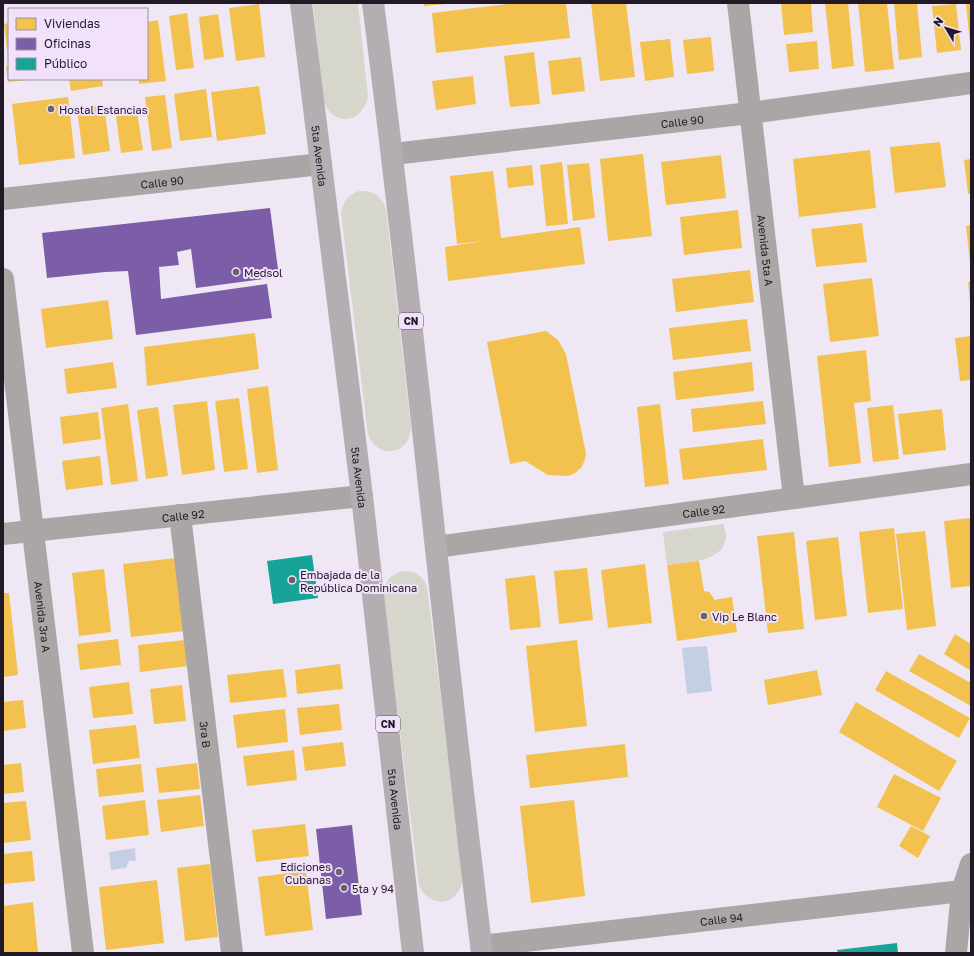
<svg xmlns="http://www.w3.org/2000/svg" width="974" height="956" font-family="'Golos Text',sans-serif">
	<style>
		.green { fill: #d6d6cc }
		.water { fill: #c4cee4 }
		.homes { fill: #f2c14e }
		.offices { fill: #7b5ea7 }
		.public { fill: #17a398 }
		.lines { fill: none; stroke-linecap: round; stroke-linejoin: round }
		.minor { stroke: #aba6a6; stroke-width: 22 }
		.highway { stroke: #b4adb2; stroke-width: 22 }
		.poi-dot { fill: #69616e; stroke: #f1e1fb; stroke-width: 1.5 }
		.labels { text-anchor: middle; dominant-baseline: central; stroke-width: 4; stroke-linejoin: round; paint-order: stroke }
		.shield { fill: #f1e1fb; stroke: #5f5565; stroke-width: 1 }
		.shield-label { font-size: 10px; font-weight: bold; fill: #211925 }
		.poi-label { font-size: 11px; fill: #211925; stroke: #f1e1fb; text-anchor: start }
		.street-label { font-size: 11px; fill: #211925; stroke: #f1e1fb }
	</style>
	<rect width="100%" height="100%" fill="#f0e7f5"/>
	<path class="green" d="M313 3H358L368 97C362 125 331 127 323 99Z
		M359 191C373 190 382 196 386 209L411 426C411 454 379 461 368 435L341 212C344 201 348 195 359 191Z
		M724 524C724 528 726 532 726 536 725 563 686 562 667 565L663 532Z
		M404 571C416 571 422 576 427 586L463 876C461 905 432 911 419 886L383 596C384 582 391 573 404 571Z"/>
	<path class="water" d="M707 646 712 691 687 694 682 648Z
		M135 848 136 861H129L126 868 111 870 109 852Z"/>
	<path class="homes" d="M424 3H444L445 4 424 6Z
		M517 3H566L570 38 436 53 432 13Z
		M591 3H626L635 77 600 81Z
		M781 3H811L813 32 784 35Z
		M825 3H848L854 66 832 69Z
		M858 3H887L894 69 865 72Z
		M894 3H917L922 57 899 60Z
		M966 3H971V44H970Z
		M259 4 265 57 236 61 229 8Z
		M956 4 961 50 937 53 932 6Z
		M187 13 194 68 176 70 169 16Z
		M218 14 224 57 204 60 199 17Z
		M158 20 166 81 139 84V79H147V22Z
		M9 23V57H8L4 24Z
		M711 37 714 71 687 74 683 40Z
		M670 39 674 77 645 81 640 42Z
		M817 41 819 69 789 72 786 44Z
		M534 52 540 104 510 107 504 56Z
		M581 57 585 91 552 95 548 61Z
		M6 66H9V79L26 80 8 82Z
		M473 76 476 104 436 110 432 81Z
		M69 79H102L103 86 71 91Z
		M259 86 266 134 217 141 211 92Z
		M206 89 212 137 180 141 174 94Z
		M165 95 172 148 152 151 145 97Z
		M68 97 75 158 19 165 12 104Z
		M104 105 110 151 83 155 77 109Z
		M136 106 143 150 121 153 115 109Z
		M940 142 946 187 895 193 890 147Z
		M870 150 876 208 799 217 793 159Z
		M643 154 652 236 608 241 600 159Z
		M721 155 726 198 666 205 661 162Z
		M971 159V194H968L964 160Z
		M562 162 568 224 546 226 540 165Z
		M589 163 595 218 573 221 567 165Z
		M532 165 534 185 508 188 506 168Z
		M493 171 501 238 580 227 585 264 448 281 445 247 484 241 457 244 450 176Z
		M738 210 742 248 684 255 680 217Z
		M862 223 867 262 816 267 811 229Z
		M971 225V262H970L966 226Z
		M750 270 754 302 676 312 672 279Z
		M872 278 879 336 830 342 823 284Z
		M968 282H971V302H970Z
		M108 300 113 339 46 348 41 309Z
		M747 319 751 351 673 360 669 328Z
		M546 331 558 340 566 354 586 454 584 462 581 468 575 473 568 476 548 475 525 461 510 464 487 342Z
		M255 333 259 369 147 386 144 347Z
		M971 336V380L960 381 955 338Z
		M866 350 871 401 854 403 861 463 829 467 817 356Z
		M113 362 117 388 67 394 64 369Z
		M752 362 754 391 676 400 673 372Z
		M268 386 278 470 257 473 247 389Z
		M239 398 248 469 224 472 215 401Z
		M207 401 215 470 182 475 173 405Z
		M763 401 766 424 693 432 691 409Z
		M128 404 138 481 111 485 101 408Z
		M660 404 669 484 645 487 637 407Z
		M893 405 899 459 873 462 867 408Z
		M158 407 168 476 146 479 137 410Z
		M942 409 946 450 903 455 898 414Z
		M98 412 101 439 63 444 60 417Z
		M763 439 767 470 683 480 679 449Z
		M100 456 103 485 66 490 62 461Z
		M970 518 971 586 951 588 944 521Z
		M894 528 903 609 868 613 859 532Z
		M925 531 936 626 907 630 896 534Z
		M794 532 804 629 768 633 757 536Z
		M838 537 847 616 815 620 806 541Z
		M176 558 185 631 131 637 123 564Z
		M699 561 704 591 709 592 713 597 714 600 732 597 737 632 677 641 667 565Z
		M645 564 652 623 608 628 601 570Z
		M587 568 593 620 559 624 554 571Z
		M104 569 111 632 79 636 72 573Z
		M535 575 541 627 510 630 505 579Z
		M3 593H9L18 675 3 677Z
		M955 634 971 644V671L944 654Z
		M118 639 121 665 80 670 77 644Z
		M185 640 188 666 140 672 138 645Z
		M577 640 587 726 535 732 526 646Z
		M919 654 971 683V706L909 671Z
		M340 664 343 689 297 694 295 670Z
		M283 669 287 697 230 703 227 675Z
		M817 670 822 695 768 705 764 680Z
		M886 671 970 718 959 738 875 690Z
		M129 682 133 714 93 718 89 687Z
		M182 685 186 721 154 724 150 689Z
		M23 700 26 728 3 731V702Z
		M856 702 957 761 939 791 839 732Z
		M339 704 342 730 300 735 297 708Z
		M285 709 288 742 237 748 233 715Z
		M136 725 140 758 93 764 89 730Z
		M343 742 346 766 305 771 302 747Z
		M625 744 628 777 530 788 526 755Z
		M294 750 297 780 247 786 243 756Z
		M21 763 24 792 3 794V765Z
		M197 763 200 789 159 793 156 768Z
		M141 764 144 792 99 797 96 769Z
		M894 774 941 798 923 831 877 807Z
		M200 795 204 826 161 832 157 800Z
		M145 800 149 835 106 840 102 806Z
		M574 800 585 896 531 903 520 806Z
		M26 801 31 840 3 843V803Z
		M305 824 309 856 256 862 252 830Z
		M911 826 930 836 918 858 899 846Z
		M32 851 35 881 3 884V854Z
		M355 855 359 885 323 889 319 859Z
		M210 864 218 937 185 941 177 868Z
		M306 871 313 930 265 936 258 877Z
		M157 880 164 943 106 950 99 887Z
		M33 902 38 953H3V906Z"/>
	<path class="offices" d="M270 208 279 277 196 288 191 249 177 252 179 265 159 267 161 299 267 284 272 318 136 335 128 271 105 272 47 278 42 233Z
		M352 825 362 915 326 919 316 829Z"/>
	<path class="public" d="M312 555 318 598 273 604 267 561Z
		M897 943 898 953H838L837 950Z"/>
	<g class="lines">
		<g class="minor">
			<path id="s1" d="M738 3 794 498"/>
			<path id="s2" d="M393 154 750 113 971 83"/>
			<path id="s3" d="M3 199 321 164"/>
			<path id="s4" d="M3 279 83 953"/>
			<path id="s5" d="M180 515 232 953"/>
			<path id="s6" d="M3 534 362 496"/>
			<path id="s7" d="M436 547 971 474"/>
			<path id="s8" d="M481 946 962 891"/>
			<path d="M956 953 962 891 971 864"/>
		</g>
		<g class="highway">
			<path id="s9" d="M301 3 362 496 413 953"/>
			<path d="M373 3C414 319 443 637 482 953"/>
		</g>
	</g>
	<g class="poi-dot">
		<circle cx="51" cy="109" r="4"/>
		<circle cx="236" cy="272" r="4"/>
		<circle cx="292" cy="580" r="4"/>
		<circle cx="704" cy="616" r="4"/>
		<circle cx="339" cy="872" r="4"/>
		<circle cx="344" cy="888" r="4"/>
	</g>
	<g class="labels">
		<g class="shield">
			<rect x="399" y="313" width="24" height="16" rx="3"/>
			<rect x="376" y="716" width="24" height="16" rx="3"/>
		</g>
		<g class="shield-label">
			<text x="411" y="321">CN</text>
			<text x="388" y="724">CN</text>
		</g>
		<g class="poi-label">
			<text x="59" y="109">Hostal Estancias</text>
			<text x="244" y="272">Medsol</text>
			<text x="300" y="574">Embajada de la<tspan x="300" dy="13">República Dominicana</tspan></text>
			<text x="712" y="616">Vip Le Blanc</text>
			<text x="331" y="866" text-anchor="end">Ediciones<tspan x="331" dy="13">Cubanas</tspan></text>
			<text x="352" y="888">5ta y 94</text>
		</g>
		<g class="street-label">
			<text stroke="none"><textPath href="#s2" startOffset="291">Calle 90</textPath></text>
			<text stroke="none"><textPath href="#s9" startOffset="154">5ta Avenida</textPath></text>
			<text stroke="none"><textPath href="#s3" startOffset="160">Calle 90</textPath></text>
			<text stroke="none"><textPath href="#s1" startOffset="249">Avenida 5ta A</textPath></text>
			<text stroke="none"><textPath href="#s9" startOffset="478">5ta Avenida</textPath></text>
			<text stroke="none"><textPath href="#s7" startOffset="270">Calle 92</textPath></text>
			<text stroke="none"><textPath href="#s6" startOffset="181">Calle 92</textPath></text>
			<text stroke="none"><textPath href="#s4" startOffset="340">Avenida 3ra A</textPath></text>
			<text stroke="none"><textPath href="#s5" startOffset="221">3ra B</textPath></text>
			<text stroke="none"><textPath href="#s9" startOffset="802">5ta Avenida</textPath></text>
			<text stroke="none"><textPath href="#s8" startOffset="242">Calle 94</textPath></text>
		</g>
	</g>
	<rect width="974" height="956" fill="none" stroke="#211925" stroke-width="8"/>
	<rect x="8" y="8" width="140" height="72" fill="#f1e1fb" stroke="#9e91a5"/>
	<rect x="16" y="18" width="20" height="12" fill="#f2c14e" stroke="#9e91a5"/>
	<text x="44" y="28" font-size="12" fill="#211925">Viviendas</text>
	<rect x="16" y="38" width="20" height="12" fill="#7b5ea7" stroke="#9e91a5"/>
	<text x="44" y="48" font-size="12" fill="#211925">Oficinas</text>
	<rect x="16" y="58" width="20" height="12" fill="#17a398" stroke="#9e91a5"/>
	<text x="44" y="68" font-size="12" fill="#211925">Público</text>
	<g transform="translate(946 28) rotate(308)" stroke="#f1e1fb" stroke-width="3" paint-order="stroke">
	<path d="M0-3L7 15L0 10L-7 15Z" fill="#211925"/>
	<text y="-6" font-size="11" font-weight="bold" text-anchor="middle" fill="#211925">N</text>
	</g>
</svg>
